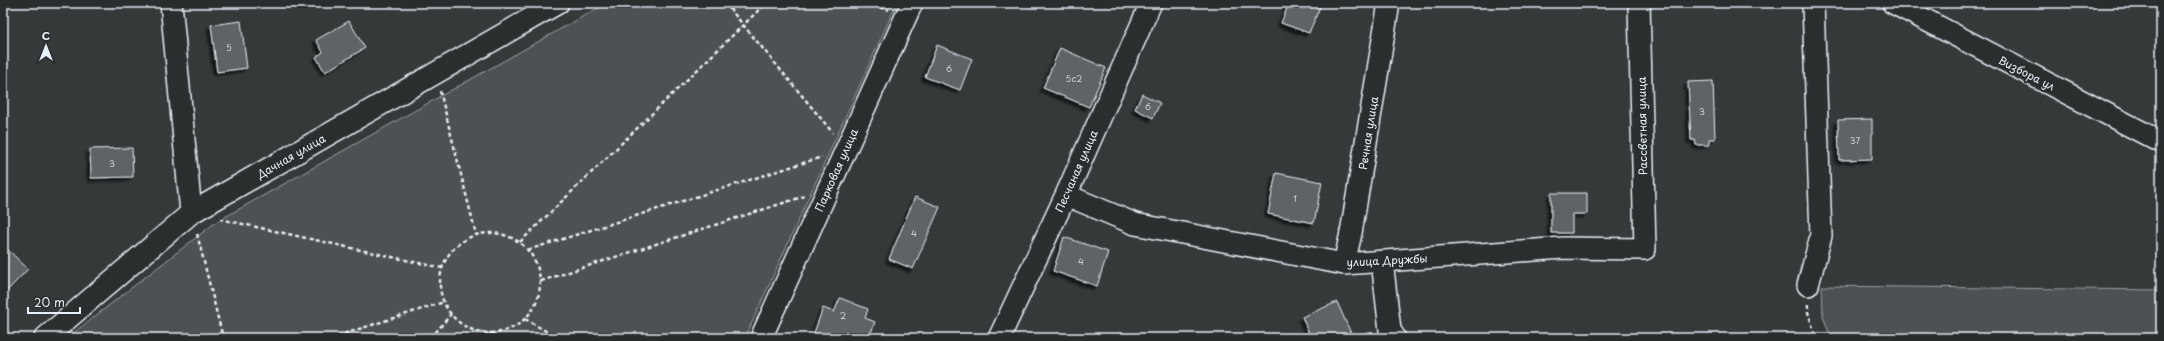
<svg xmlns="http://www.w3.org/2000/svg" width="2164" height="341" font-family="'Playpen Sans',sans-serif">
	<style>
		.green { fill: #4d5152; stroke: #9aa1a5 }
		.building { fill: #5f6365; stroke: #e8f1f8; filter: url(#shadow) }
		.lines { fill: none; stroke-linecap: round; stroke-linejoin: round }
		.minor-casing { stroke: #e8f1f8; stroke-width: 24 }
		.path { stroke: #e8f1f8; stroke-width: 2.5; stroke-dasharray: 4 3; stroke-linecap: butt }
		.minor { stroke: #2a2d2e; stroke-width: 21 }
		.labels { text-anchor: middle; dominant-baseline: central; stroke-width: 4; stroke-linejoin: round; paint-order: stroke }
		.number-label { font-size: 9px; fill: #c6ced3 }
		.street-label { font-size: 11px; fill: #e8f1f8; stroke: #2a2d2e }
	</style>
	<defs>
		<filter id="shadow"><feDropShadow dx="-3.5" dy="3.5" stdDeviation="1" flood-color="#0009"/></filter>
	</defs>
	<rect width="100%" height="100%" fill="#35393a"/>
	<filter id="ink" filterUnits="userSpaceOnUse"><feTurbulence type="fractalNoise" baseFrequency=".025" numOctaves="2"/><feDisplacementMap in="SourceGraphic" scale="8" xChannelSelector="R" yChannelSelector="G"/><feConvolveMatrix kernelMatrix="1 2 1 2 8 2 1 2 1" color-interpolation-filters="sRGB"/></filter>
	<g filter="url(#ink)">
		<path class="green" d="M607 3H897L745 338H67L216 222Z
			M1822 286 2161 290V338H1831L1823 316Z"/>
		<path class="building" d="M1289 3H1309L1320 7 1309 33 1281 23Z
			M241 21 247 68 217 72 211 25Z
			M349 21 365 48 325 72 316 57 323 52 316 40Z
			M937 45 972 59 960 90 925 77Z
			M1060 48 1106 68 1089 107 1043 88Z
			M1713 81 1715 139H1709V145H1696L1695 140H1691L1688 82Z
			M1142 94 1160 103 1153 118 1135 109Z
			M1872 119V159L1839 160 1838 120Z
			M132 148 133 177 91 178 90 149Z
			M1276 173 1322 182 1314 223 1268 214Z
			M1551 193H1587V214H1572V233H1551Z
			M915 197 940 207 913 269 889 259Z
			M1064 237 1108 252 1097 286 1053 271Z
			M3 245 28 269 3 295Z
			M840 298 868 309 865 318 875 322 869 338H812L823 308 834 312Z
			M1337 302 1353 338H1311L1302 317Z"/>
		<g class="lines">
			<defs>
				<path id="minor" d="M171 3 191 213
					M1893 3 2161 142
					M1066 195 1135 224 1344 264 1563 248 1645 249 1639 3
					M1382 261 1390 330 1395 338
					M1344 264 1351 233 1389 3
					M1808 285 1821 236 1813 3
					M45 338 191 213 558 3
					M761 338 912 3
					M999 338 1066 195 1151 3"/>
			</defs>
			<use href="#minor" class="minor-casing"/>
			<path class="path" d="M725 3 833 133
				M867 3 889 10
				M440 91 476 234
				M220 219 442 268
				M440 283a50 50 0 1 1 100 0a50 50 0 1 1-100 0Z
				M197 234 223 338
				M520 242 766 3
				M528 250 822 157
				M541 281 805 196
				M1808 304V312L1816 338
				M525 319 558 338
				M491 333 492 338
				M331 338 444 302
				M431 338 451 314"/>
			<use href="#minor" class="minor"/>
		</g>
	</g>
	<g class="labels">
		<g class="number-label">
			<text x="229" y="47">5</text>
			<text x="949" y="68">6</text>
			<text x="1074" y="78">5с2</text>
			<text x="1148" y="106">6</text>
			<text x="1702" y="111">3</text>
			<text x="1855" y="140">37</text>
			<text x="112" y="163">3</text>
			<text x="1295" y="198">1</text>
			<text x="914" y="233">4</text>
			<text x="1081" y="261">4</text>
			<text x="843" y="315">2</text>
		</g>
		<g class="street-label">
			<text transform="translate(2027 73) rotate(27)">Визбора ул</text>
			<text transform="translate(1642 126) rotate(-91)">Рассветная улица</text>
			<text transform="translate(1368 133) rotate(-81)">Речная улица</text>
			<text transform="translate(291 156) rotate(-30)">Дачная улица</text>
			<text transform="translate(836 170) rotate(-66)">Парковая улица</text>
			<text transform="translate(1076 171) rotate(-66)">Песчаная улица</text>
			<text transform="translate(1387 260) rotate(-3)">улица Дружбы</text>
		</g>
	</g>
	<rect width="2164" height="341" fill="none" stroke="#2a2d2e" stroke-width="16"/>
	<rect x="8" y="8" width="2148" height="325" fill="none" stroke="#e8f1f8" stroke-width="1.5" filter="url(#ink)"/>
	<g transform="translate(46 46)" stroke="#2a2d2e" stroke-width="3" paint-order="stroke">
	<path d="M0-3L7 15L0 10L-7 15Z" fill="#e8f1f8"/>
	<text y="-6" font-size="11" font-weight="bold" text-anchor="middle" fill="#e8f1f8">С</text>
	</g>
	<path d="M28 307v6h52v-6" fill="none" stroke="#e8f1f8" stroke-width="2"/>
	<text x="34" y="307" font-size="12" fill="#e8f1f8" stroke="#2a2d2e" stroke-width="3" paint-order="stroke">20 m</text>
</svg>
